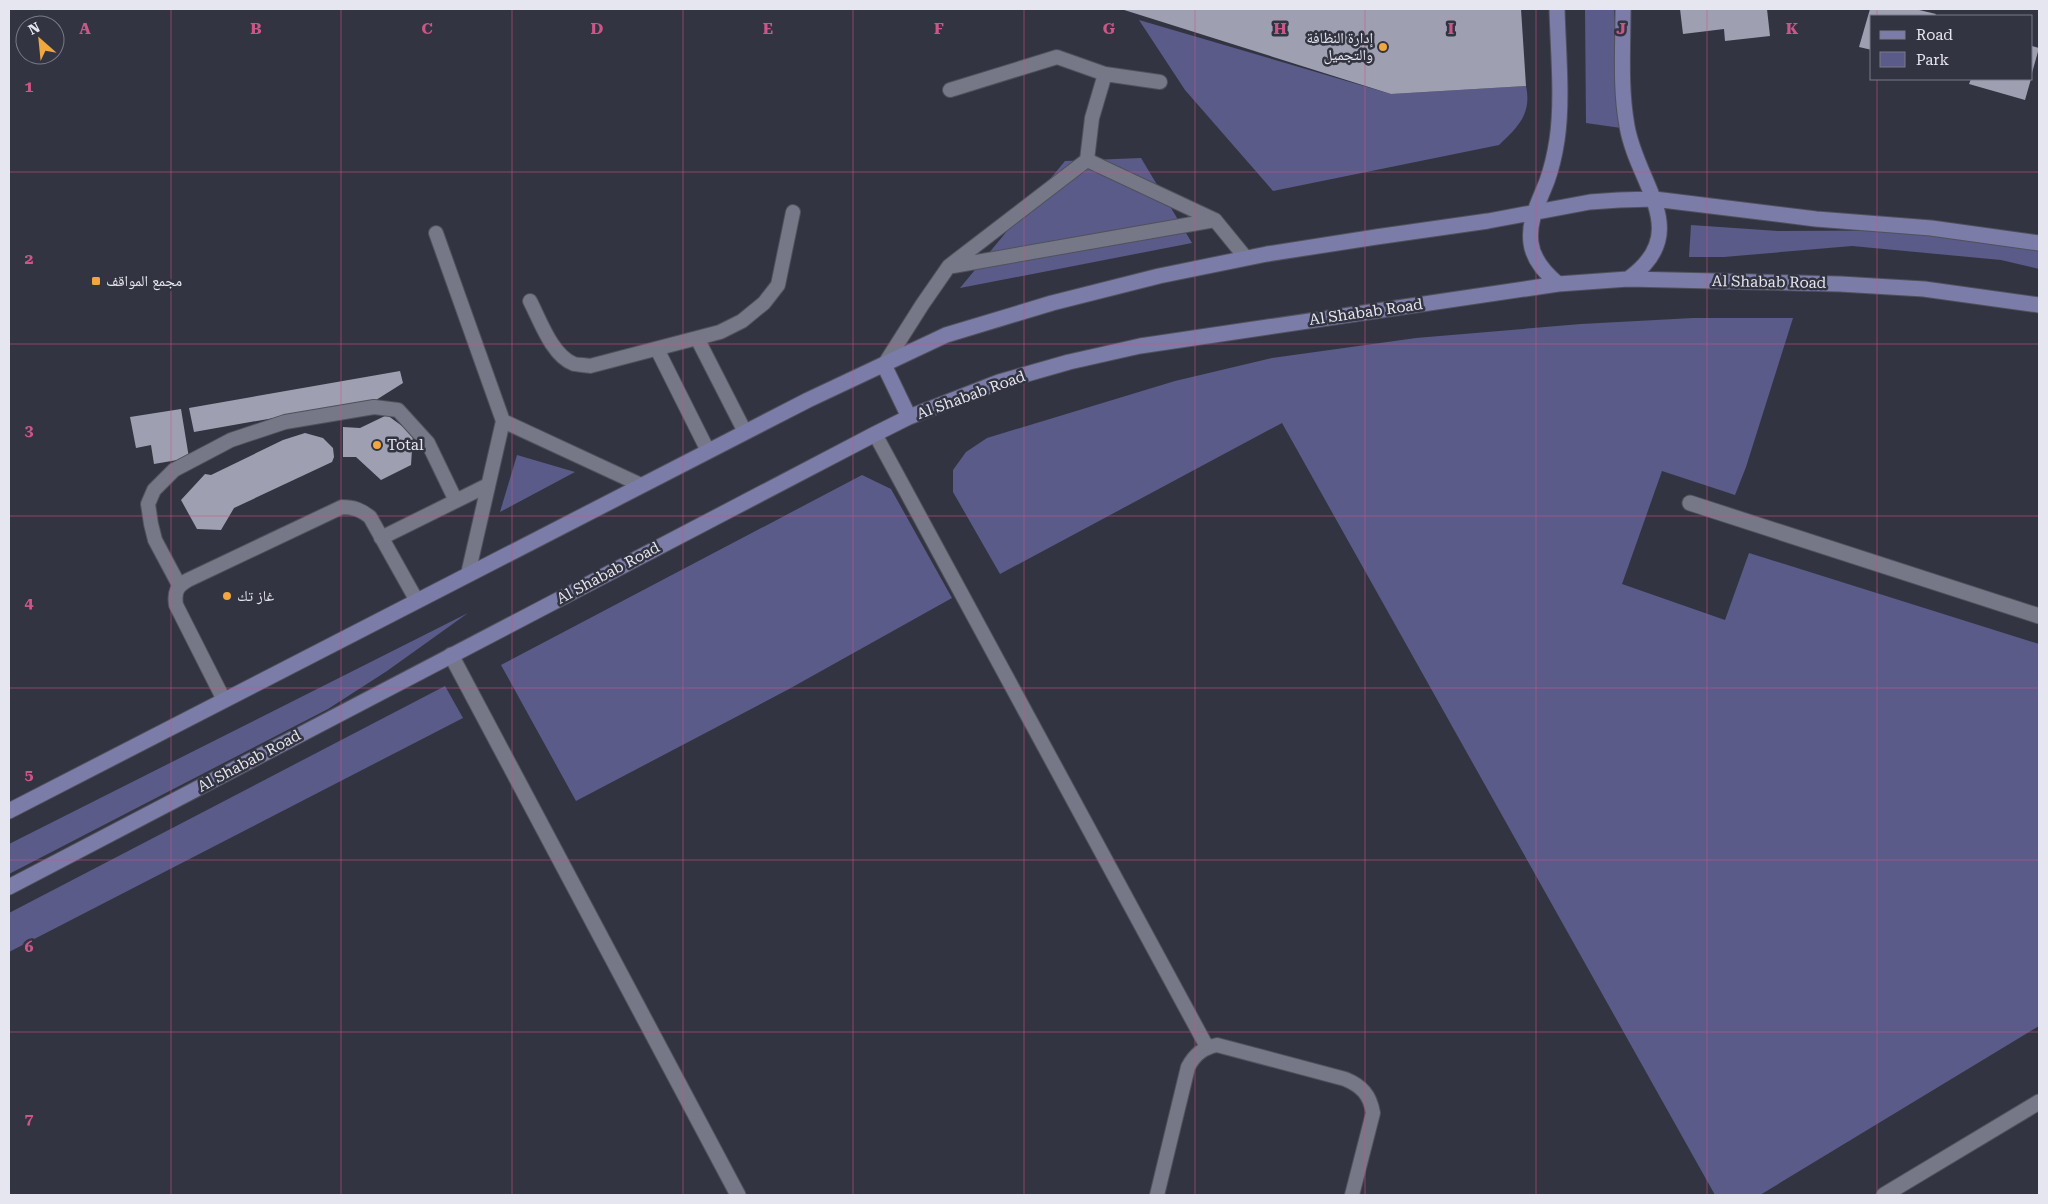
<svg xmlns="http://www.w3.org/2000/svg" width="2048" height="1204" font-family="'Roboto Serif','Noto Naskh Arabic',serif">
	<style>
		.green { fill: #5a5b88 }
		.building { fill: #9e9fb0 }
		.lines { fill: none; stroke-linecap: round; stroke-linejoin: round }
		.service-casing { stroke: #50515c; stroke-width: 16 }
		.minor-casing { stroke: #50515c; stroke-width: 17 }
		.secondary-casing { stroke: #50515c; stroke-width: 17 }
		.service { stroke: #767787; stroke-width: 14 }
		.minor { stroke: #767787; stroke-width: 15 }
		.secondary { stroke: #7c7ca8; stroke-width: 15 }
		.grid { fill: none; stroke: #cc5687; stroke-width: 1; stroke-opacity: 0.55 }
		.poi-dot { fill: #efa73e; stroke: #333442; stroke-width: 2 }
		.labels { text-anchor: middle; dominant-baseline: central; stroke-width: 5; stroke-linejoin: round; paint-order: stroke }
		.poi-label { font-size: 15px; fill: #e5e6ef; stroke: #333442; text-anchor: start }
		.street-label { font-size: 15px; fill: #e5e6ef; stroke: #333442 }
		.grid-label { font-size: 16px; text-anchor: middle; font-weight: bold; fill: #cc5687; stroke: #333442; stroke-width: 5; stroke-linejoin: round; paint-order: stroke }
	</style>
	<rect width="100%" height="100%" fill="#333442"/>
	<path class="green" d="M1585 9H1614L1621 128 1586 123Z
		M1139 20 1391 94 1526 86C1532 114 1518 127 1499 145L1273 191 1185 90Z
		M1141 158 1192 243 960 288 1065 161Z
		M1691 225 1778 231 1955 230 2039 243V269L2001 260 1852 246 1724 257H1689Z
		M1693 318H1793L1746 467 1735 495 1662 471 1622 584 1725 620 1749 553 2039 644V1026L1760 1195H1715L1282 423 1000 574 953 492V470L966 452 987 438 1175 381 1272 358 1416 338 1581 324Z
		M517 455 575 472 500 512Z
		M862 475 891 489 952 598 789 689 576 801 501 665Z
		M468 613 387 671 328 709 9 874V844Z
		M445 686 463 718 9 952V913Z"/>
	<path class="building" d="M1121 9H1521L1526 86 1391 94Z
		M1680 9H1767L1770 36 1725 41 1724 29 1683 34Z
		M1870 9H1915L1936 14 1935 16H1872V50L1859 47Z
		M2032 46 2039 48 2032 73Z
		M1971 79H2031L2025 100 1969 84Z
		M400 371 403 383 376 400 194 432 189 408Z
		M181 409 189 458 154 464 151 445 136 448 130 417Z
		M387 415 413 434 411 465 381 480 356 457H343V427L360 428Z
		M305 433 323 438 333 448 334 457 332 462 234 508 221 530 197 529 181 500 205 474 211 475 283 440Z"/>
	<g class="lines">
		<defs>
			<path id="service" d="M950 90 1057 57 1105 74 1160 82
				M1087 160 1215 220 1246 258
				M436 233 503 421 468 574
				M953 266 1215 220
				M530 301C540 320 552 356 574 364 579 365 585 365 590 366L720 332 742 321 764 303 778 285 793 212
				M697 338 745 432
				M657 349 708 451
				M884 365 922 305 949 266 1087 160 1092 118 1105 74
				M503 421 641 485
				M875 434 1207 1047
				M381 538 488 485
				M179 585 155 540 151 524 148 504 154 490 174 470 231 440 285 422 374 407 398 410 428 443 456 501
				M224 700 176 605C174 592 177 586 188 580L342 507C354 507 361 510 370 517L417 601
				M1157 1195 1188 1067C1195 1054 1203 1048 1217 1045L1345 1079C1362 1086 1370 1095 1373 1113L1352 1195"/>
			<path id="minor" d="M1690 503 2039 616
				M451 655 738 1195
				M1884 1195 2039 1102"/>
			<path id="secondary" d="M1557 9C1558 49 1563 101 1557 140 1555 153 1552 167 1547 181 1539 202 1528 220 1531 243 1533 260 1545 273 1558 284
				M1623 9C1623 48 1620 88 1627 126 1637 185 1694 232 1628 279
				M884 365 909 417
				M9 811 808 400 946 335 1052 303 1159 276 1267 254 1376 237 1488 221 1590 202 1619 200 1654 199 1816 219 1931 228 2039 243
				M9 887 875 434 909 417 999 382 1069 362 1140 346 1558 284 1628 279 1840 284 1924 289 2039 305"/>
		</defs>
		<use href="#service" class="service-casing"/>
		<use href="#minor" class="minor-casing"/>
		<use href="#secondary" class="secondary-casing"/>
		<use href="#service" class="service"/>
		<use href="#minor" class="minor"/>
		<use href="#secondary" class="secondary"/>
	</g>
	<path class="grid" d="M171 9V1195M341 9V1195M512 9V1195M683 9V1195M853 9V1195M1024 9V1195M1195 9V1195M1365 9V1195M1536 9V1195M1707 9V1195M1877 9V16M1877 79V1195M9 172H2039M9 344H2039M9 516H2039M9 688H2039M9 860H2039M9 1032H2039"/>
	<g class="poi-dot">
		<circle cx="1383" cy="47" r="5"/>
		<rect x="91" y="276" width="10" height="10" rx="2.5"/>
		<circle cx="377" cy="445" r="5"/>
		<circle cx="227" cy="596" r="5"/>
	</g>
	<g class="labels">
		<g class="poi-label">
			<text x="1373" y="38" text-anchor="end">إدارة النظافة<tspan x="1373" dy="17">والتجميل</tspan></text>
			<text x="106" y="281">مجمع المواقف</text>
			<text x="387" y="445">Total</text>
			<text x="237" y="596">غاز تك</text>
		</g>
		<g class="street-label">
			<text transform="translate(1769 282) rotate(1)">Al Shabab Road</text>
			<text transform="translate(1366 312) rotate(-8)">Al Shabab Road</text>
			<text transform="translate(971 395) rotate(-20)">Al Shabab Road</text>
			<text transform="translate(608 573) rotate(-28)">Al Shabab Road</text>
			<text transform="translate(249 761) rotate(-28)">Al Shabab Road</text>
		</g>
	</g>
	<g class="grid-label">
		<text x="85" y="34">A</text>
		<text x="256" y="34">B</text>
		<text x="427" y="34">C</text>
		<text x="597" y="34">D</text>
		<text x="768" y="34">E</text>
		<text x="939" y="34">F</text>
		<text x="1109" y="34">G</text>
		<text x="1280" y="34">H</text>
		<text x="1451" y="34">I</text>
		<text x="1621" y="34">J</text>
		<text x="1792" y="34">K</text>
		<text x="29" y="92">1</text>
		<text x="29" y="264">2</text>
		<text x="29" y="436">3</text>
		<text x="29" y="608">4</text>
		<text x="29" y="780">5</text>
		<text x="29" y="952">6</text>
		<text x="29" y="1124">7</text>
	</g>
	<rect width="2048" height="1204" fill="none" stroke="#e5e6ef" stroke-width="20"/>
	<rect x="1870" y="15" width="162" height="65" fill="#333442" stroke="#7a7b87"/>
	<rect x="1880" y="31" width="25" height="8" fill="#7c7ca8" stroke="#7a7b87"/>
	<text x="1916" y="40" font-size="15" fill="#e5e6ef">Road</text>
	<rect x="1880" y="52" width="25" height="15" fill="#5a5b88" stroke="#7a7b87"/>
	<text x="1916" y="65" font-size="15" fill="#e5e6ef">Park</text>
	<g transform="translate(40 40) rotate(333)"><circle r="24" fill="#333442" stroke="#7a7b87"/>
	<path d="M0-4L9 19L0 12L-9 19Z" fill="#efa73e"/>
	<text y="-8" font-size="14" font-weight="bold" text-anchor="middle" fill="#e5e6ef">N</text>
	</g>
</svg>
